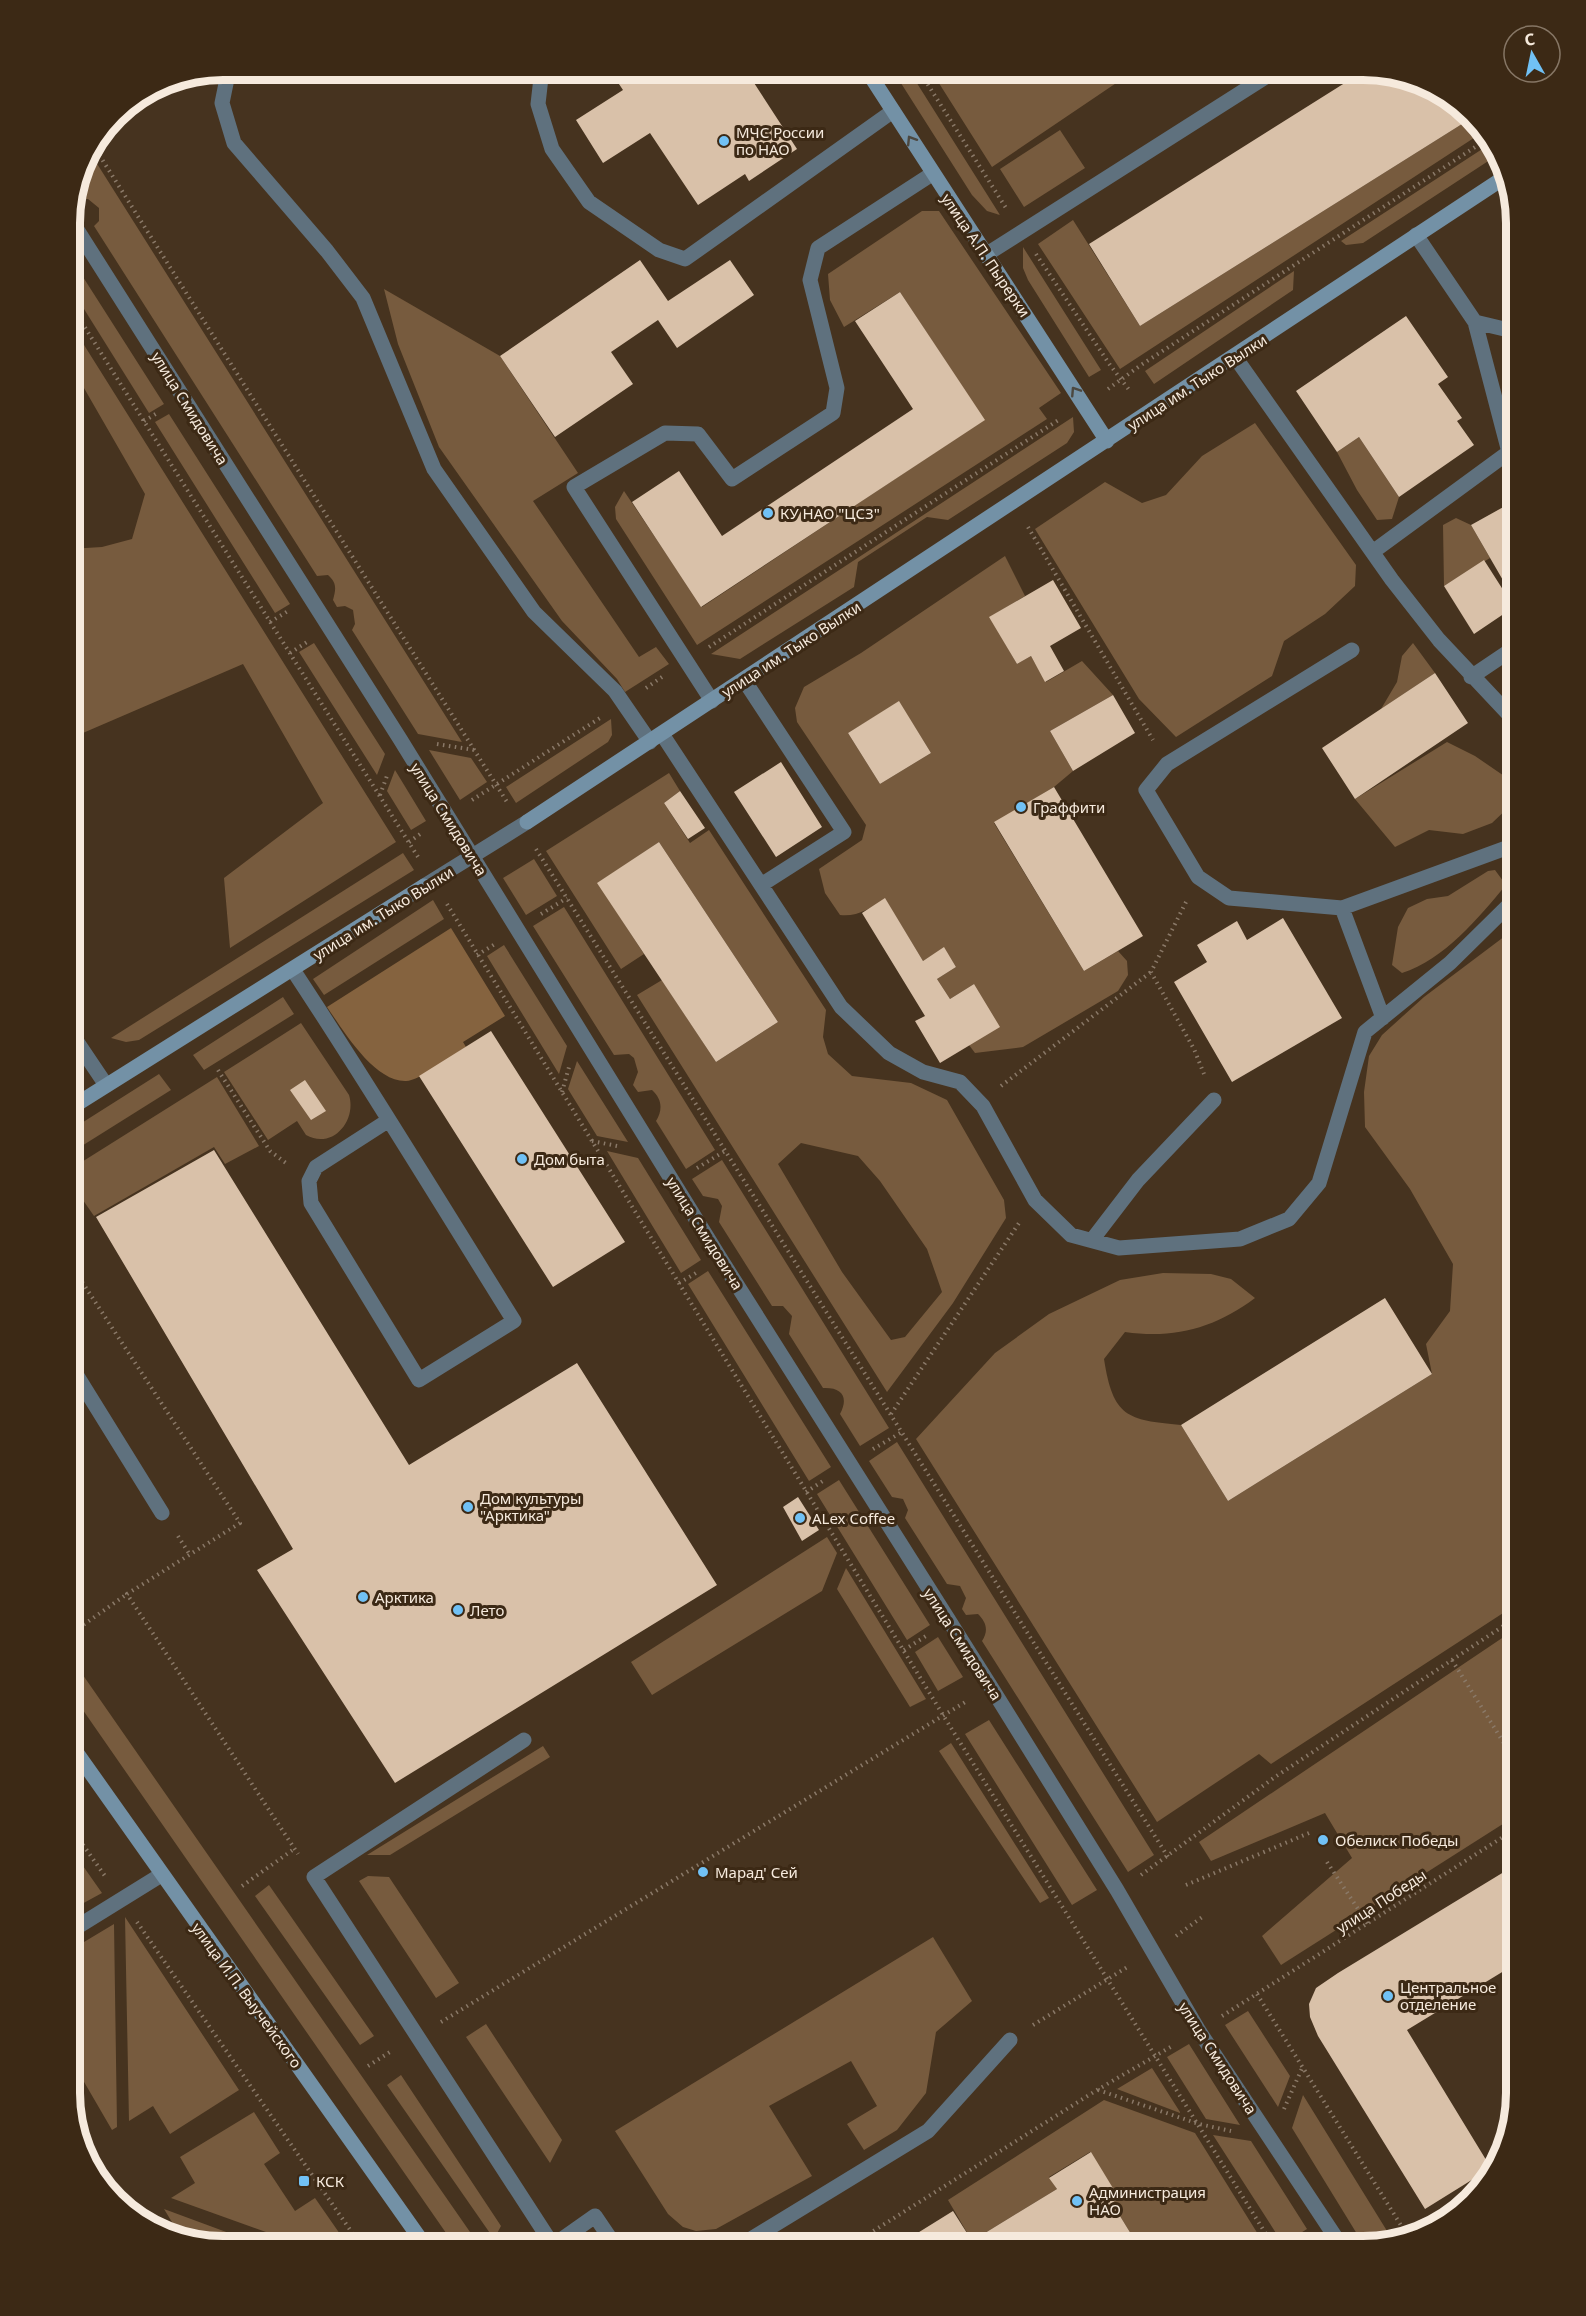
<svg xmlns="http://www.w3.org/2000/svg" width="1586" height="2316" font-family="'Noto Sans',sans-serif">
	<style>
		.green { fill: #775b3e; fill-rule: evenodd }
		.forest { fill: #85633f }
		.building { fill: #d9c1a9 }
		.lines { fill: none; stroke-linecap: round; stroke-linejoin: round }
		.path { stroke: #8a7968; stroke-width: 4; stroke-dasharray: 1.5 4.5; stroke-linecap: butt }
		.lane { stroke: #5f717e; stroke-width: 15 }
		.street { stroke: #5f717e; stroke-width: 15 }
		.secondary { stroke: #7391a6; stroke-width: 15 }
		.oneway { stroke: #4c4840 }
		.poi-dot { fill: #71c1f5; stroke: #3c2915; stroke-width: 2 }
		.labels { text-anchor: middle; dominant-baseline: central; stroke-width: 6; stroke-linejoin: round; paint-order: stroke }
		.poi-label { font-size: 15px; fill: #f6eadd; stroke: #3c2915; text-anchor: start }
		.street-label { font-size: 15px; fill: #f6eadd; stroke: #3c2915 }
		.rim { fill: none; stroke: #f6eadd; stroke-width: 8 }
	</style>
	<rect width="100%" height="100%" fill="#46331f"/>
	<path class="green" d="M892 69H908L1000 215 987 211 972 195Z
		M930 69H1137L992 167Z
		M1470 119 1483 132 1120 369 1038 244 1073 220 1140 326Z
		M1060 130 1085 168 1024 207 1000 169Z
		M1493 142 1499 154 1363 243 1346 245 1341 241Z
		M89 151 462 742 418 734 352 630 355 624 353 610 345 606 337 607 333 600C336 589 337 583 328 575L317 576 94 226 99 221V208L88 199 77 200 74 194 81 163Z
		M922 211H939L1061 393 1039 408 1047 419 697 645 616 519 615 507 624 491 702 607 984 420 900 292 844 327 830 300 828 274Z
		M1517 239V306L1503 271 1505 248Z
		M1023 247 1101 370 1089 377 1028 280 1023 268Z
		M69 255 164 404 149 413 69 285Z
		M1294 271 1293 290 1154 384 1145 371Z
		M384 289 500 356 578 473 533 501 639 657 656 647 669 664 625 692 617 679 562 621 439 447 398 344Z
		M69 321 396 842 230 948 224 878 323 803 243 664 69 739V549L102 547 132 539 145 494 69 362Z
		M169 414 290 604 275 613 155 422Z
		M1073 417 1074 432 1067 443 948 520 927 517 858 562 854 587 740 659 711 654Z
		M1255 423 1356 565 1355 586 1325 614 1284 641 1272 676 1176 737 1139 699 1035 529 1105 482 1142 503 1166 495 1202 456Z
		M1359 437 1399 497 1392 519 1377 520 1357 490 1337 452Z
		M1456 518 1471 525 1490 558 1444 586 1443 525Z
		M1005 556 1025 596 990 617 1017 664 1031 656 1046 682 1082 661 1113 695 1050 731 1073 771 1054 787 994 823 1084 971 1118 951 1127 961 1128 975 1118 991 1023 1047 975 1053 969 1045 974 984 950 999 937 979 956 967 944 948 923 961 885 899C870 908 858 917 840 915L825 893 819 869 862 840 866 825 797 722 795 708 804 687 861 653ZM899 702 931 753 880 784 848 733Z
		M314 643 385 754 377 775 299 652Z
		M1413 643 1435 673 1381 709 1397 682 1402 656Z
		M611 719 612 735 608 742 516 803 506 787Z
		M1447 742 1475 756 1510 780 1511 805 1492 823 1463 834 1429 830 1395 847 1355 799Z
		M429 750 471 758 487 782 460 800Z
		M395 770 426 821 411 830 387 791Z
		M669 773 680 791 664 803 690 843 709 830 826 1010 823 1037 828 1054 852 1076 911 1083 947 1100 1004 1200 1006 1218 953 1303 887 1392 637 995 662 980 716 1062 778 1022 659 842 598 883 644 954 621 969 546 851ZM801 1143 858 1156 880 1181 927 1249 942 1292 905 1337 891 1340 842 1272 778 1164Z
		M403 853 414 870 139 1040 126 1042 111 1038Z
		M534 859 557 896 526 915 503 878Z
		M1495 870 1506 885C1479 917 1444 960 1402 973L1392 965 1398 927 1408 908 1427 899 1448 896 1488 871Z
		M433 900 444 919 324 995 313 979Z
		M564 907 715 1150 686 1169 656 1121C663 1110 662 1099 652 1090L638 1092 633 1085 638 1072 634 1058 629 1054 614 1055 533 926Z
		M1517 927V1604L1271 1764 1259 1754 1157 1822 916 1439 995 1353 1049 1314 1120 1280 1163 1273 1211 1274 1231 1279 1255 1298C1215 1328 1175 1339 1125 1332L1104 1359C1113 1417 1127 1420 1181 1425L1228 1501 1432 1374 1426 1344 1450 1311 1453 1264 1410 1189 1365 1127 1364 1092 1369 1056 1382 1035 1424 997Z
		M504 945 567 1046 559 1074 487 956Z
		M283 997 294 1014 204 1070 193 1055Z
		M301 1023 349 1095C357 1121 332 1150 306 1135L297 1121 268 1140 224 1072Z
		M577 1061 628 1142 597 1136 568 1089Z
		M159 1074 171 1090 69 1154V1131Z
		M217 1077 259 1146 225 1164 214 1147 94 1216 69 1180V1170Z
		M607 1151 638 1158 701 1260 681 1273Z
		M722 1160 889 1428 860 1446 840 1414C849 1397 842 1387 823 1388L789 1334 792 1316 783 1306H772L719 1222 722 1206 718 1199 703 1196 692 1179Z
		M708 1271 831 1467 809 1481 688 1284Z
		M897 1442 1154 1855 1128 1872 982 1641C989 1630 986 1622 978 1614L966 1615 962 1609 966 1598 960 1586 947 1584 905 1518 908 1510 903 1499 892 1497 869 1461Z
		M839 1480 930 1625 907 1640 817 1494Z
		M827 1537 837 1553 822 1591 652 1695 631 1662Z
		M846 1568 926 1699 910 1707 837 1589Z
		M1517 1628V1815L1281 1965 1262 1936 1352 1858 1325 1813 1211 1861 1199 1842Z
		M938 1637 963 1677 938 1691 915 1652Z
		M69 1655 477 2242 470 2245 453 2243 69 1690Z
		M989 1720 1097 1890 1072 1905 965 1734Z
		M951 1743 1049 1898 1040 1903 939 1751Z
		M543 1746 550 1757 390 1855H367Z
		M69 1846 102 1893 69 1911Z
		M368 1876 389 1877 459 1983 436 1998 359 1881Z
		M269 1885 374 2036 360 2045 255 1896Z
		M125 1917 239 2090 170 2134 153 2106 129 2121Z
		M114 1924 117 2127 112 2130 69 2056V1951Z
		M933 1937 972 2001 936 2032 926 2093 897 2130 864 2150 847 2124 877 2106 851 2061 769 2106 812 2176 716 2229 696 2231 683 2227 668 2214 615 2131Z
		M1248 2011 1290 2076 1278 2107 1225 2025Z
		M486 2024 562 2140 550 2163 466 2037Z
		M1189 2044 1240 2125 1206 2119 1167 2057Z
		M1152 2068 1180 2112V2113L1117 2089Z
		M401 2075 501 2226 494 2239 387 2085Z
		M1303 2095 1392 2239 1365 2247 1292 2128Z
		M1104 2100 1195 2133 1266 2247H1139L1112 2203 1119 2198 1090 2152 1049 2177 1057 2189 972 2241 948 2200Z
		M254 2112 280 2153 264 2164 295 2211 315 2198 349 2247H308L171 2198 195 2183 180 2157Z
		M1213 2135 1251 2141 1307 2229 1283 2244Z
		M164 2209 267 2247H213L181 2237Z"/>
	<path class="forest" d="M451 928 505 1016 463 1042 466 1047C453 1055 420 1081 406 1081 374 1082 343 1030 327 1007Z"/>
	<path class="building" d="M609 69H745L797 149 749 181 745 174 698 205 650 133 603 163 576 120 623 90Z
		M1367 69 1441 90 1470 119 1140 326 1089 244Z
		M177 78 181 85 110 126 108 123 114 114 164 81Z
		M640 260 668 301 730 260 754 295 677 348 658 320 611 352 633 384 555 437 500 356Z
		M900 292 985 420 701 607 632 502 679 471 722 536 913 409 855 321Z
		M1406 316 1448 377 1438 384 1462 418 1457 421 1474 445 1399 497 1359 437 1337 452 1296 391Z
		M1507 505 1517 522 1515 601 1471 525Z
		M1484 560 1514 607 1474 634 1444 586Z
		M1053 580 1081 628 1050 646 1064 671 1045 682 1031 656 1017 664 989 617Z
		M1435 673 1468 723 1355 799 1322 748Z
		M1113 695 1135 733 1073 771 1050 731Z
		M899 701 931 753 880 784 848 733Z
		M781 762 822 827 776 857 734 792Z
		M1054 787 1143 936 1084 971 994 822Z
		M680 791 705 828 688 839 664 803Z
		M659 842 778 1022 716 1062 597 883Z
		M885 898 923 961 944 947 956 967 937 979 950 999 974 984 1000 1027 940 1063 915 1021 925 1016 862 913Z
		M1283 918 1342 1018 1232 1082 1174 982 1207 962 1197 945 1237 921 1247 940Z
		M491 1031 625 1242 553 1287 419 1076Z
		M305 1080 326 1111 311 1120 290 1090Z
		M214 1150 409 1465 577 1363 717 1585 395 1783 257 1570 293 1549 96 1217Z
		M1385 1298 1432 1374 1228 1501 1181 1425Z
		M798 1497 819 1530 802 1541 783 1507Z
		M1517 1864V1963L1407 2030 1491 2168 1425 2209 1318 2036 1310 2017 1309 2004 1316 1988 1338 1973Z
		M1091 2152 1119 2198 1112 2203 1139 2247H895L953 2211 972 2241 1057 2189 1049 2178Z"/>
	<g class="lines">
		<path class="path" d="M918 69 1006 208
			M93 145 507 802
			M1036 254 1110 365 1130 391
			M69 302 418 857
			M1108 389 1141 365 1489 138
			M144 421 159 412
			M1028 527 1153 740
			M270 622 288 611
			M709 647 1060 419
			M290 653 307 642
			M646 688 662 677
			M437 744 474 750
			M380 795 388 773
			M472 800 600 718
			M409 842 423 832
			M536 849 1168 1857
			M1186 902 1151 972 1194 1049 1204 1074
			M447 904 943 1715 1274 2247
			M541 914 567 898
			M477 955 495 944
			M218 1070 270 1151 286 1163
			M1001 1086 1151 972
			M562 1092 569 1067
			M592 1141 617 1146
			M697 1168 725 1151
			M69 1262 240 1523 127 1594 298 1854
			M679 1283 696 1273
			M891 1414 1019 1223
			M873 1449 902 1432
			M806 1492 826 1479
			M178 1536 190 1555
			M69 1635 127 1594
			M904 1650 926 1636
			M1452 1660 1517 1764
			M69 1825 105 1876
			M1327 1862 1368 1924
			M1141 1875 1275 1777 1517 1617
			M1186 1885 1309 1833
			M242 1886 294 1849
			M137 1922 362 2247
			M1176 1936 1205 1915
			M1257 1994 1407 2235
			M1222 2016 1517 1828
			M441 2022 967 1701
			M1033 2025 1129 1966
			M368 2066 393 2050
			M1098 2090 1199 2124 1231 2131
			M1284 2109 1303 2066
			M848 2247 1097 2090 1174 2045
			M1292 2247 1304 2239"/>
		<path class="lane" d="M229 69 222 103 234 143 327 251 363 298 434 469 534 612 615 691 650 742
			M542 69 538 104 552 149 589 202 659 250 685 259 893 111
			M987 254 1278 69
			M1475 322 1517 332
			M1235 357 1392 580 1439 640 1517 723
			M1509 452 1517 467
			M1374 551 1509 452 1475 322 1416 235
			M1352 650 1167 764 1146 790 1198 877 1229 898 1342 908 1517 844
			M1471 677 1517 646
			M744 680 844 832 761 885
			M712 701 574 487 665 433 698 434 732 479 833 413 837 388 810 280 818 248 932 174
			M662 734 841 1007 889 1053 923 1072 960 1082 983 1106 1035 1200 1071 1235 1119 1248 1240 1239 1289 1219 1319 1183 1365 1032 1450 963 1517 897
			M1342 908 1383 1018
			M293 970C369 1085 441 1204 514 1321L419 1380 311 1203 309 1181 316 1167 389 1120
			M69 1030 106 1085
			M1092 1240 1138 1180 1214 1100
			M69 1363 162 1513
			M524 1740 314 1877 554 2247
			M69 1932 161 1875
			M551 2247 595 2216 616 2247
			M738 2247 928 2131 1010 2040"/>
		<path class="street" d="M69 217 400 739 720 1258 991 1687 1117 1890 1199 2031 1342 2247
			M424 886 527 822"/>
		<path class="secondary" d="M866 69 1107 441
			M527 822 1505 177
			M69 1109 424 886
			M69 1742 426 2247"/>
	</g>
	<defs><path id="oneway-chevron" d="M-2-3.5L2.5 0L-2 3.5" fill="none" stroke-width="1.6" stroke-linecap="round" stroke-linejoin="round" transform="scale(1.5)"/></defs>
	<g class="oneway">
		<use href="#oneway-chevron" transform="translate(911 140) rotate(-122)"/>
		<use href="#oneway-chevron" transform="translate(1075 391) rotate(-123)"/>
	</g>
	<g class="poi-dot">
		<circle cx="724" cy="141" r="6"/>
		<circle cx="768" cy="513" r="6"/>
		<circle cx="1021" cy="807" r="6"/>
		<circle cx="522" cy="1159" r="6"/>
		<circle cx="468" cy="1507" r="6"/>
		<circle cx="800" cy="1518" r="6"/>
		<circle cx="363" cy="1597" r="6"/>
		<circle cx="458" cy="1610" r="6"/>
		<circle cx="1323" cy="1840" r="6"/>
		<circle cx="703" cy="1872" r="6"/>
		<circle cx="1388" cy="1996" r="6"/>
		<rect x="298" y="2175" width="12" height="12" rx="3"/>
		<circle cx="1077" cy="2201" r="6"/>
	</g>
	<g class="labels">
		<g class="poi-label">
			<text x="736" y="132">МЧС России<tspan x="736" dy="17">по НАО</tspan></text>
			<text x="780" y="513">КУ НАО "ЦСЗ"</text>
			<text x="1033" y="807">Граффити</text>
			<text x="534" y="1159">Дом быта</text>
			<text x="480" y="1498">Дом культуры<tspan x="480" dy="17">"Арктика"</tspan></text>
			<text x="812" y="1518">ALex Coffee</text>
			<text x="375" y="1597">Арктика</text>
			<text x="470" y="1610">Лето</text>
			<text x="1335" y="1840">Обелиск Победы</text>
			<text x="715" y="1872">Марад' Сей</text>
			<text x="1400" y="1987">Центральное<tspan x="1400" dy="17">отделение</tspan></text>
			<text x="316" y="2181">КСК</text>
			<text x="1089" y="2192">Администрация<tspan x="1089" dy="17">НАО</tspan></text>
		</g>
		<g class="street-label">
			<text transform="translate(986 255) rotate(56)">улица А.П. Пырерки</text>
			<text transform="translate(1197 382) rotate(-33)">улица им. Тыко Вылки</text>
			<text transform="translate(190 408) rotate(58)">улица Смидовича</text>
			<text transform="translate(791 649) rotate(-33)">улица им. Тыко Вылки</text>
			<text transform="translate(449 819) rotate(58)">улица Смидовича</text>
			<text transform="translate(383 913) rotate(-32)">улица им. Тыко Вылки</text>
			<text transform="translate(705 1233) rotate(58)">улица Смидовича</text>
			<text transform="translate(963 1644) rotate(57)">улица Смидовича</text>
			<text transform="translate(1381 1901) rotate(-33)">улица Победы</text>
			<text transform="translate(247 1995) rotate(54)">улица И.П. Выучейского</text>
			<text transform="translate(1218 2058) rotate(57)">улица Смидовича</text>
		</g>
	</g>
	<path d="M0 0H1586V2316H0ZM223 80H1363A143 143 0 0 1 1506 223V2093A143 143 0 0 1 1363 2236H223A143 143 0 0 1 80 2093V223A143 143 0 0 1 223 80Z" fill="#3c2915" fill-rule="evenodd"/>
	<path class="rim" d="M223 80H1363A143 143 0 0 1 1506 223V2093A143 143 0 0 1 1363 2236H223A143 143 0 0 1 80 2093V223A143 143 0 0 1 223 80Z"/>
	<g transform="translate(1532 54) rotate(351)"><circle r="28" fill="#3c2915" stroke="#867665" stroke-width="1.5"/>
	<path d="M0-4.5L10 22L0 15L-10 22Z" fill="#71c1f5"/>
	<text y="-9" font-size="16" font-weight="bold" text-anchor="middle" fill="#f6eadd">С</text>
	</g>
</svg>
